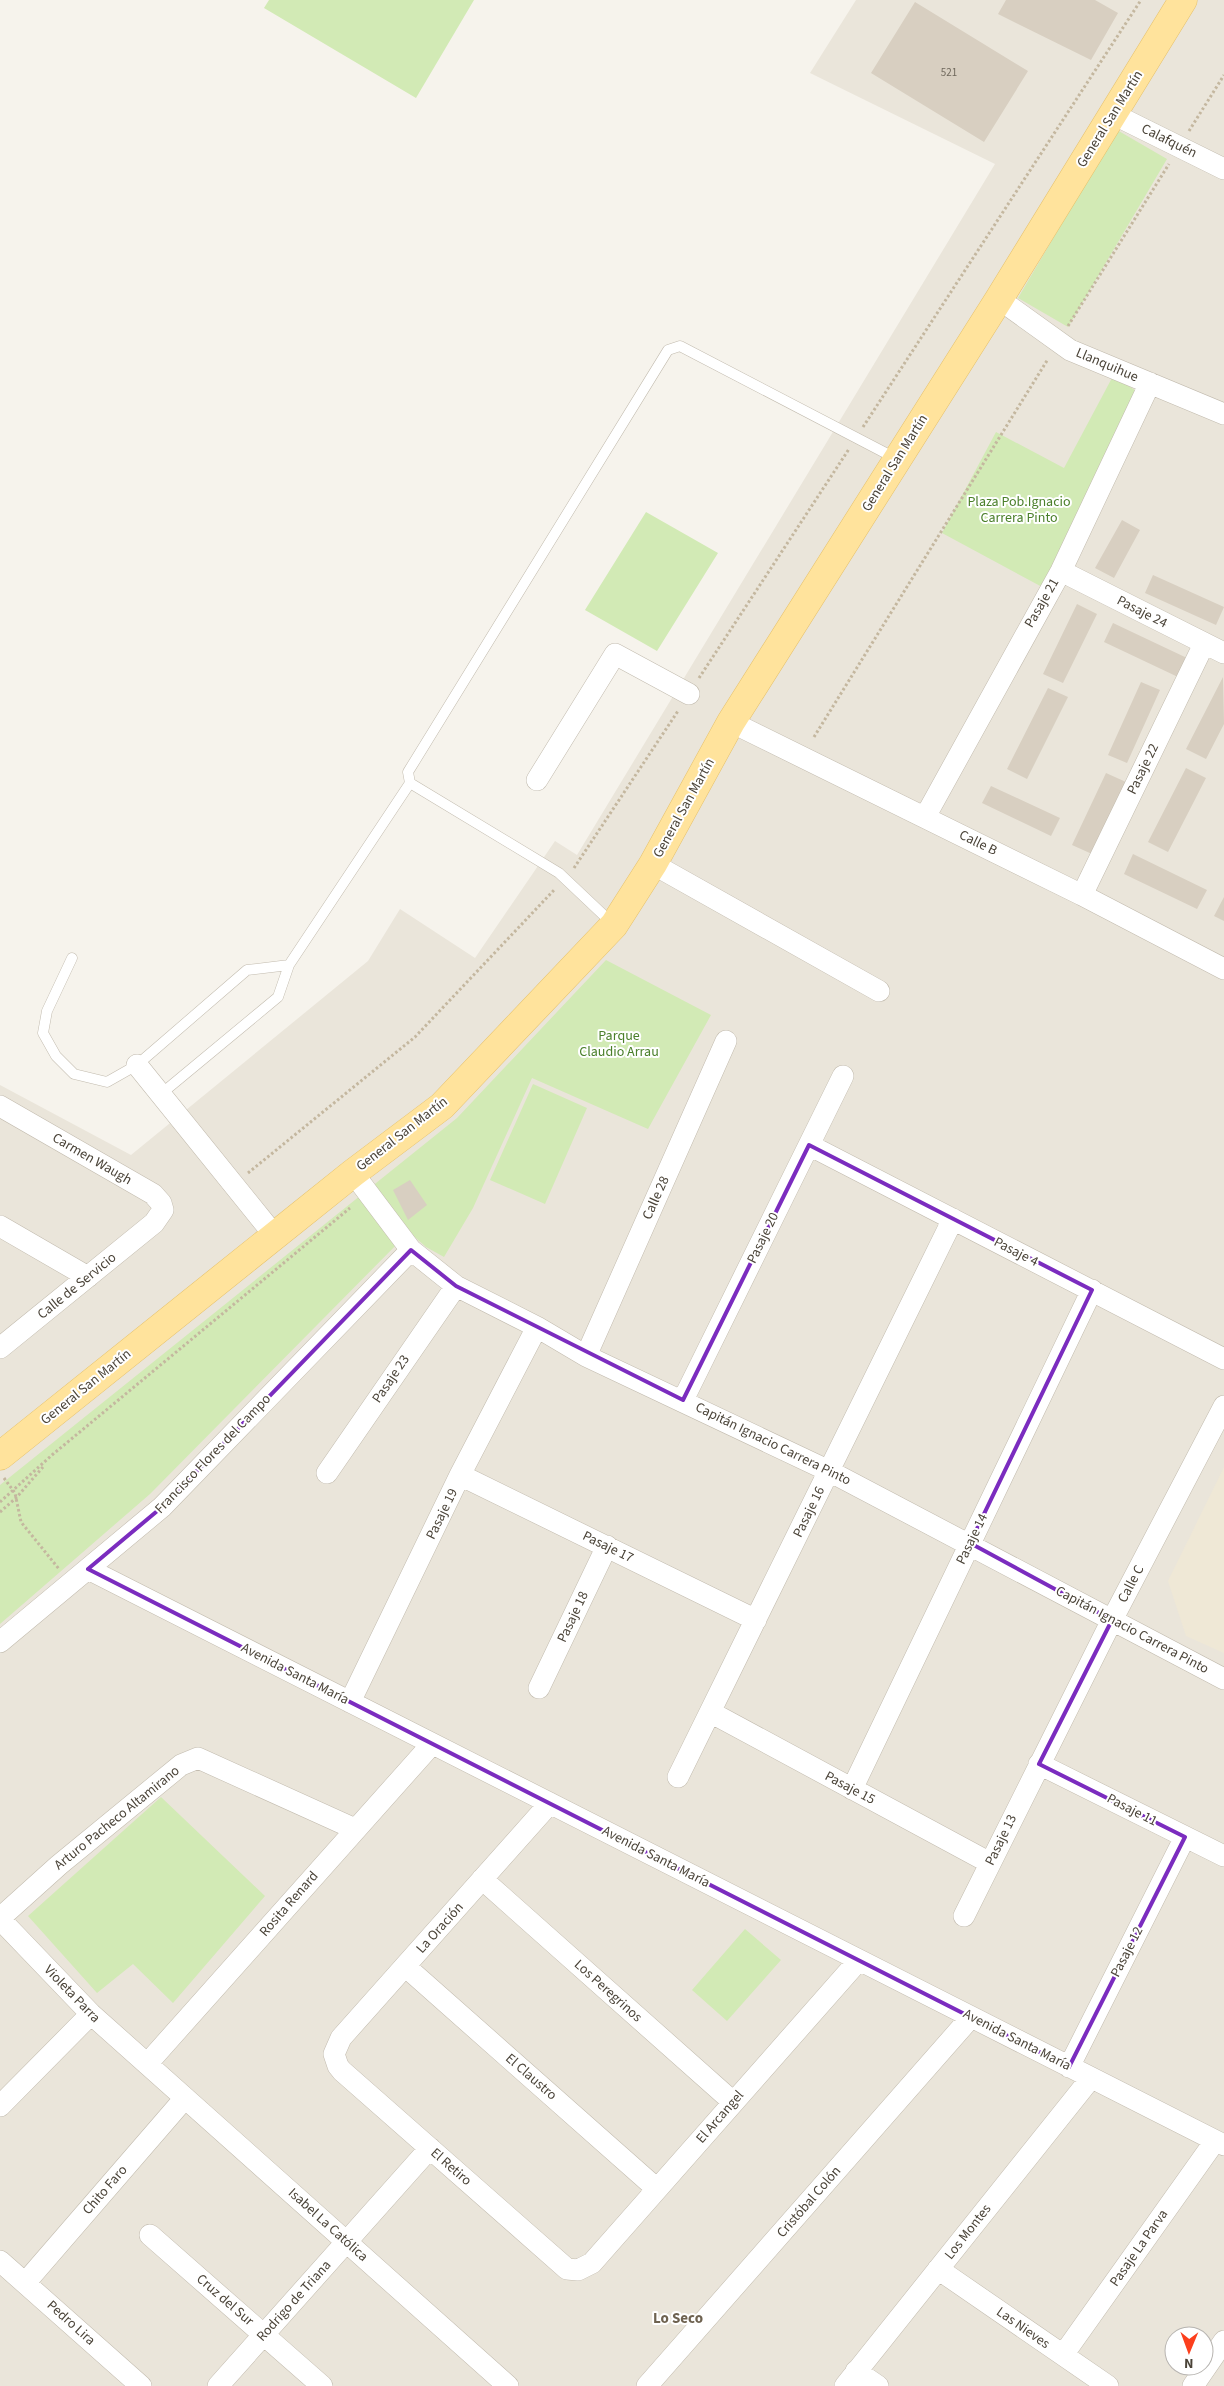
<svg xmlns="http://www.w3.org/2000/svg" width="1224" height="2386" font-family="'Source Sans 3',sans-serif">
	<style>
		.residential { fill: #eae5da; fill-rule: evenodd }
		.education { fill: #efe8d6 }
		.green { fill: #d2eab5 }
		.building { fill: #d8cfc1 }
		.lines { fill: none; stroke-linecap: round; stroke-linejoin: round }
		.lane-casing { stroke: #c2bbae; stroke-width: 11 }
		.street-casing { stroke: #c2bbae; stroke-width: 22 }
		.primary-casing { stroke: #e6c16a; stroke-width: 29 }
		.path { stroke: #c4b79f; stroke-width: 3; stroke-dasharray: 2.5 2.5; stroke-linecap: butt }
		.lane { stroke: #fff; stroke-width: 10 }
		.street { stroke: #fff; stroke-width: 21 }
		.primary { stroke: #ffe39c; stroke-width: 28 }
		.marked { fill: none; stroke: #7b2cbf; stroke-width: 4; stroke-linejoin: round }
		.labels { text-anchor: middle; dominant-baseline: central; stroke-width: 4; stroke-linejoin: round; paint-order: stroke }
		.number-label { font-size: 11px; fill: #6e675b }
		.street-label { font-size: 14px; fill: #4b4439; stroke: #fff }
		.park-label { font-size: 14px; fill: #4a7f2a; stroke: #fff }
		.neighbourhood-label { font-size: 15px; font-weight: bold; fill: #6e6250; stroke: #fff }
	</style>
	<rect width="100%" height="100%" fill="#f6f3ec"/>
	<path class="residential" d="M856 0H1224V2386H0V1085L131 1155 368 961 400 909 475 958 555 841 577 855 995 164 810 73ZM1174 2336H1204V2366H1174Z"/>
	<path class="education" d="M1224 1467V1653L1186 1636 1168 1581Z"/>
	<path class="green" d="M269 0H474L416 98 264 8Z
		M1117 130 1167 159 1068 327 1018 298Z
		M1113 376 1141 394 1044 588 942 533 996 432 1064 468Z
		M646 512 718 553 657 651 585 610Z
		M606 960 711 1015 648 1129 532 1078 473 1208 444 1257 426 1247 409 1232 150 1494 0 1624V1485L457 1118Z
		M533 1084 587 1108 545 1204 490 1180Z
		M161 1797 265 1896 173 2003 133 1964 97 1993 28 1916Z
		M745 1929 781 1960 727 2021 692 1990Z"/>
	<path class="building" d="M1006 0H1095L1118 13 1091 60 998 14Z
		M915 2 1028 71 984 142 871 73Z
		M1122 520 1140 530 1114 578 1095 568Z
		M1153 575 1224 607 1216 625 1145 593Z
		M1077 604 1097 614 1063 683 1043 674Z
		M1113 623 1187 658 1178 677 1104 642Z
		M1223 677 1224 724 1206 759 1186 749Z
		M1141 682 1160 690 1127 763 1108 755Z
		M1048 688 1068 697 1027 779 1007 769Z
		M1186 768 1206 778 1168 852 1148 842Z
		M1106 773 1126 782 1092 854 1072 845Z
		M991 786 1060 818 1051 836 982 803Z
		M1133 854 1207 890 1197 909 1124 874Z
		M1224 897V921L1214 916Z
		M410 1180 427 1205 408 1220 393 1190Z"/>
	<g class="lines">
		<defs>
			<path id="lane" d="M613 924 559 873 410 783 408 772 668 350 680 346 897 459
				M72 958 47 1011 43 1033 56 1056 74 1074 107 1082 137 1065 247 970 289 965 410 783
				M161 1094 278 997 289 965"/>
			<path id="street" d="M1113 114 1224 169
				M999 299 1070 350 1224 414
				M1061 571 1224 653
				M731 722 1082 895 1224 969
				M537 780 615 654 689 694
				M925 817 1061 571 1150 383
				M653 864 879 991
				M1082 895 1204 644
				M137 1065 275 1236
				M0 1106 153 1194 161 1203 163 1210 154 1223 0 1348
				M809 1145 1224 1359
				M353 1173 411 1250 456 1286 537 1327 586 1356 829 1471 1224 1679
				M0 1226 88 1277
				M586 1356 726 1041
				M683 1400 843 1076
				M327 1473 456 1286
				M460 1475 756 1620
				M88 1569 1224 2145
				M0 1642 162 1507 411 1250
				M539 1688 607 1546
				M350 1702 460 1475 537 1327
				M710 1712 990 1863
				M1039 1764 1224 1856
				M678 1777 953 1219
				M852 1789 1092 1290
				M550 1803 341 2038 334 2054 338 2066 342 2071 567 2269 578 2270 592 2263 859 1960
				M482 1879 733 2102
				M964 1916 1112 1620 1224 1406
				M0 1918 59 1865 181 1765 198 1758 355 1829
				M0 1919 91 2014 508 2386
				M405 1966 657 2189
				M147 2064 432 1744
				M1069 2067 1185 1837
				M0 2106 91 2014
				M150 2235 322 2386
				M0 2261 141 2386
				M938 2269 1108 2386
				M25 2283 185 2098
				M1063 2355 1215 2141
				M856 2371 878 2386
				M218 2386 430 2148
				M647 2386 971 2017
				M845 2386 1091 2078
				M1193 2386 1224 2341"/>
			<path id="primary" d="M0 1456 353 1173 442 1106 614 925 653 864 731 722 999 299 1183 0"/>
		</defs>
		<use href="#lane" class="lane-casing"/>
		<use href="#street" class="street-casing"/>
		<use href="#primary" class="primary-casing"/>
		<path class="path" d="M1189 131 1224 75
			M1068 326 1169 164
			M863 427 1141 0
			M699 678 849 449
			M814 737 1048 359
			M574 868 678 711
			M248 1173 415 1037 555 889
			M4 1478 15 1493 21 1522 59 1569
			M0 1502 52 1455 350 1208
			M0 1512 16 1498 43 1467"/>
		<use href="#lane" class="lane"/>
		<use href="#street" class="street"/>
		<use href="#primary" class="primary"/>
	</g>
	<path class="marked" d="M809 1145 1092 1290 970 1543 1112 1620 1039 1764 1185 1837 1069 2067 88 1569 162 1507 411 1250 456 1286 683 1400Z"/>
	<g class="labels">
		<g class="number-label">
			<text x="949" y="72">521</text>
		</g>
		<g class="street-label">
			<text transform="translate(1110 119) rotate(-58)">General San Martín</text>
			<text transform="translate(1169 141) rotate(26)">Calafquén</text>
			<text transform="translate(1107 365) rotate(23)">Llanquihue</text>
			<text transform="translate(895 463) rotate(-58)">General San Martín</text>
			<text transform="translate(1042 603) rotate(-60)">Pasaje 21</text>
			<text transform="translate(1142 612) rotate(27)">Pasaje 24</text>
			<text transform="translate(1143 769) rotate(-64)">Pasaje 22</text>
			<text transform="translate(684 808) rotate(-61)">General San Martín</text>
			<text transform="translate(978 843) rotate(26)">Calle B</text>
			<text transform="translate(402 1134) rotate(-38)">General San Martín</text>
			<text transform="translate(92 1159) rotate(30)">Carmen Waugh</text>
			<text transform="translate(656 1198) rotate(-66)">Calle 28</text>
			<text transform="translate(763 1238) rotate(-64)">Pasaje 20</text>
			<text transform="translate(1016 1252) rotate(27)">Pasaje 4</text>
			<text transform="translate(77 1286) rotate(-39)">Calle de Servicio</text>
			<text transform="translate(391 1379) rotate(-56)">Pasaje 23</text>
			<text transform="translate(86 1387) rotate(-39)">General San Martín</text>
			<text transform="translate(773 1444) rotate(26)">Capitán Ignacio Carrera Pinto</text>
			<text transform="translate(213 1454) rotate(-46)">Francisco Flores del Campo</text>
			<text transform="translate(809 1512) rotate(-64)">Pasaje 16</text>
			<text transform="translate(442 1514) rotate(-64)">Pasaje 19</text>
			<text transform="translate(972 1539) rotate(-64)">Pasaje 14</text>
			<text transform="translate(608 1547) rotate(26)">Pasaje 17</text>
			<text transform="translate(1131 1584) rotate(-62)">Calle C</text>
			<text transform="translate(573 1617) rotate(-65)">Pasaje 18</text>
			<text transform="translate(1132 1630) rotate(28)">Capitán Ignacio Carrera Pinto</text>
			<text transform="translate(295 1674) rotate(27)">Avenida Santa María</text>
			<text transform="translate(850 1788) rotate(28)">Pasaje 15</text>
			<text transform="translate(1132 1810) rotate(27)">Pasaje 11</text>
			<text transform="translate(117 1818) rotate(-39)">Arturo Pacheco Altamirano</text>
			<text transform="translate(1001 1840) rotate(-64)">Pasaje 13</text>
			<text transform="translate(656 1857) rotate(27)">Avenida Santa María</text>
			<text transform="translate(289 1904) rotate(-49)">Rosita Renard</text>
			<text transform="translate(440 1928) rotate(-48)">La Oración</text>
			<text transform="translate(1127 1952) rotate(-63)">Pasaje 12</text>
			<text transform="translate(608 1991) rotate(42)">Los Peregrinos</text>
			<text transform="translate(72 1994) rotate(46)">Violeta Parra</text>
			<text transform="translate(1017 2040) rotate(27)">Avenida Santa María</text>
			<text transform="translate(531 2077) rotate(41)">El Claustro</text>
			<text transform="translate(720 2117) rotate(-49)">El Arcangel</text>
			<text transform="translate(451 2167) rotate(41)">El Retiro</text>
			<text transform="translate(105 2190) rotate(-49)">Chito Faro</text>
			<text transform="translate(809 2202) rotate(-49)">Cristóbal Colón</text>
			<text transform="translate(328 2225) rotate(42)">Isabel La Católica</text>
			<text transform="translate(968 2232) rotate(-52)">Los Montes</text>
			<text transform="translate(1139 2248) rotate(-55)">Pasaje La Parva</text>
			<text transform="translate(225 2300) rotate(41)">Cruz del Sur</text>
			<text transform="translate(294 2301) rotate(-48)">Rodrigo de Triana</text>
			<text transform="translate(71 2323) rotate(42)">Pedro Lira</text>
			<text transform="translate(1023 2328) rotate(35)">Las Nieves</text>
		</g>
		<g class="park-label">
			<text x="1019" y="502">Plaza Pob.Ignacio<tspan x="1019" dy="16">Carrera Pinto</tspan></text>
			<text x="619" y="1036">Parque<tspan x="619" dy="16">Claudio Arrau</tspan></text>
		</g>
		<g class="neighbourhood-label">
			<text x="678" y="2318">Lo Seco</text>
		</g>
	</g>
	<g transform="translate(1189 2351) rotate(181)"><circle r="24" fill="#ffffff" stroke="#b7b4b0"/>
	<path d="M0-4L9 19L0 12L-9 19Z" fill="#fc3f1d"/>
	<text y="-8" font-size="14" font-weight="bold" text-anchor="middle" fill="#4b4439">N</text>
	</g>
</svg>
